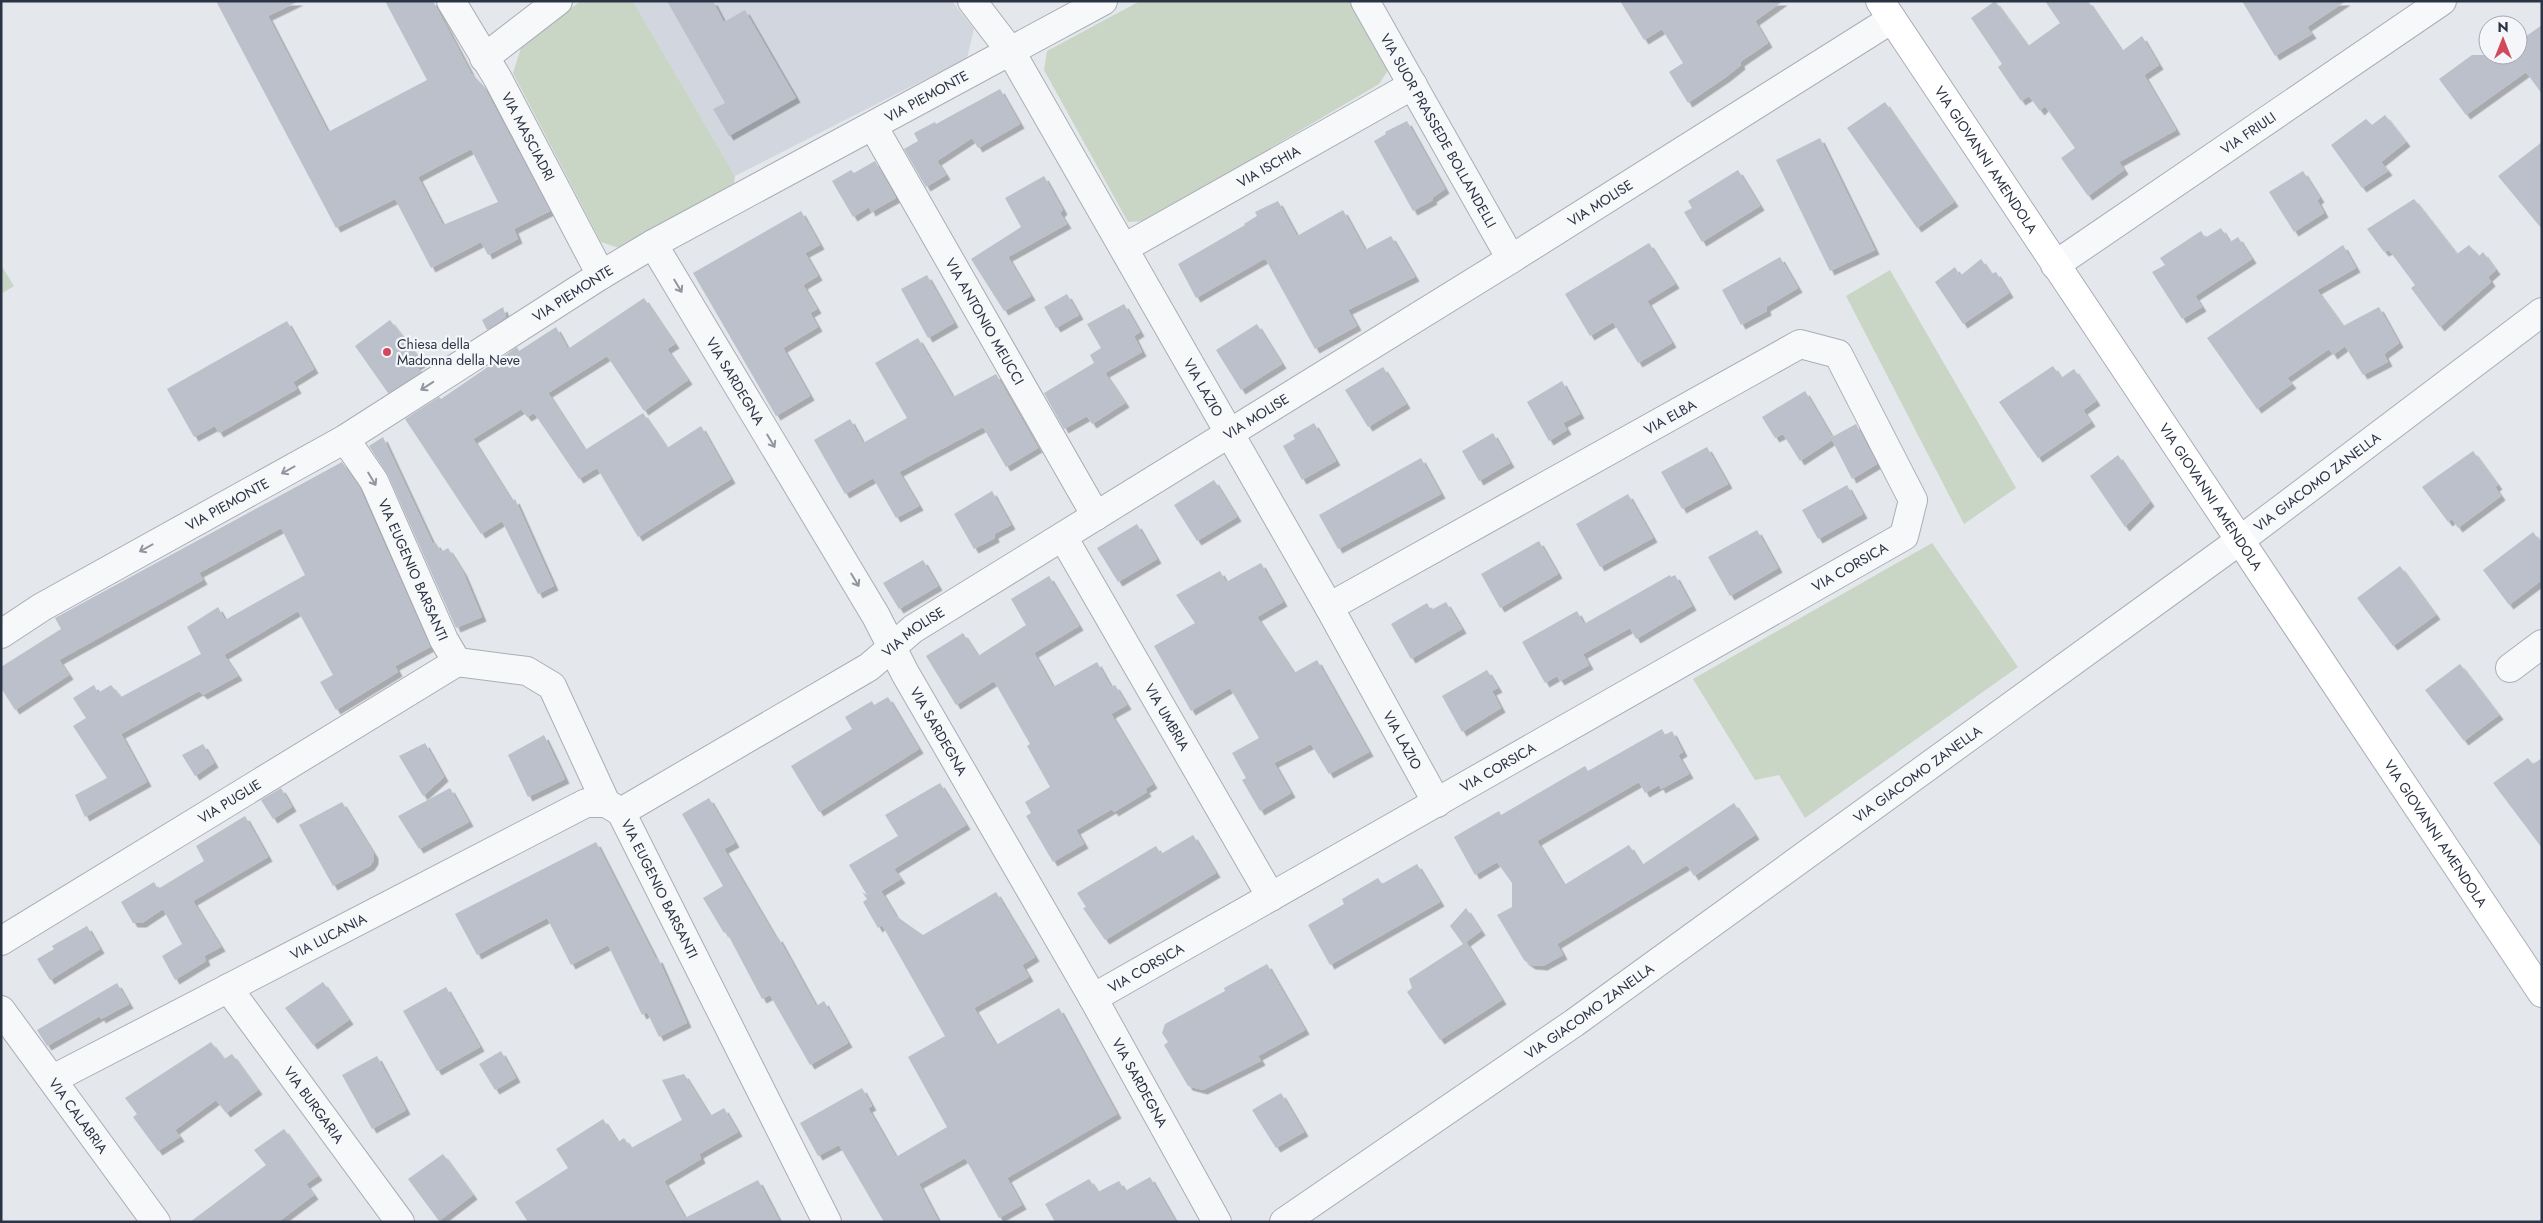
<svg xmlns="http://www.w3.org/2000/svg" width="2543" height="1223" font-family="Jost,sans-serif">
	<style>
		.built { fill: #d2d6de }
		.green { fill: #c9d6c5 }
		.building { fill: #bbc0ca; fill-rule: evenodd; filter: url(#shadow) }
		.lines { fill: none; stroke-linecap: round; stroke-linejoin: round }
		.street-casing { stroke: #a9aeb7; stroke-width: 30 }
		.secondary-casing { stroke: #a9aeb7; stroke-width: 30 }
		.street { stroke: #f7f8fa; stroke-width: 28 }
		.secondary { stroke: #fff; stroke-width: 28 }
		.oneway { stroke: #9196a0 }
		.poi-dot { fill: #d1495b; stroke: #f4f6f9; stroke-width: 2 }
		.labels { text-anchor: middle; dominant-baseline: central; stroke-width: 4.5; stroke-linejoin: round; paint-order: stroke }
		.street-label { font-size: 14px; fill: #2b3445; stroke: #f4f6f9 }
		.poi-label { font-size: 14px; fill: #2b3445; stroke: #f4f6f9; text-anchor: start }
	</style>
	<defs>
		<filter id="shadow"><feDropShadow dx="4.5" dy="4.5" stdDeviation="0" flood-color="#0004"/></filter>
	</defs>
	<rect width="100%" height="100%" fill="#e4e7ec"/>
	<path class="built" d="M633 1H952L974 29 967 58 735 176Z"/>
	<path class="green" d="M581 1H633L735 176 734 183 619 248 601 242 513 73 522 45Z
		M1140 1H1353L1391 66 1379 84 1147 221 1128 222 1044 70 1047 51Z
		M1 265 14 286 1 294Z
		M1890 270 2016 488 1964 524 1846 296Z
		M1932 543 2018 667 1805 818 1779 775 1755 780 1693 679Z"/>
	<path class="building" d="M216 1H299L268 16 328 132 427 80 385 1H433L471 73 484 87 550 211 514 229 518 239 488 255 481 242 431 268 395 199 336 228ZM471 149 498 202 443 225 418 177Z
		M667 1H713L724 22 745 10 796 98 729 136 713 109 725 103Z
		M1620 1H1783L1755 21 1768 43 1740 62 1741 65 1726 77 1688 103 1669 72 1683 63 1662 29 1644 40Z
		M1995 1 2028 46 2060 23 2045 1H2088L2122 51 2142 36 2159 65 2144 75 2176 130 2119 162 2124 170 2088 196 2061 158 2075 148 2045 106 2040 111 2029 96 2021 101 1998 67 2002 64 1971 18Z
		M2242 1H2346L2307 27 2312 34 2275 56Z
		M2542 25V94L2526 72 2466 115 2439 79 2472 55H2518V42Z
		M1000 89 1020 124 978 148 972 138 937 161 946 175 926 187 904 149 918 141 914 133 935 122 936 124Z
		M1885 102 1954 202 1917 228 1847 128Z
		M2385 115 2406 142 2381 162 2388 171 2362 188 2331 145 2366 119 2372 125Z
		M1407 121 1445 189 1432 198 1433 200 1413 211 1374 141 1386 134 1385 132Z
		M1820 138 1875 250 1830 271 1776 160Z
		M2542 142V229L2498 176Z
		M875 161 896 198 871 212 869 207 853 217 832 181 851 170 854 173Z
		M1738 170 1760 206 1702 242 1684 212 1692 208 1688 201Z
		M2303 171 2320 198 2317 200 2324 213 2294 232 2269 192Z
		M1044 176 1063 210 1060 213 1067 224 1008 257 1031 296 1004 311 971 259 1021 227 1005 198Z
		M2414 199 2457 254 2469 245 2479 256 2483 252 2496 270 2488 277 2491 282 2440 327 2411 288 2415 285 2389 250 2384 252 2367 229Z
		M1278 201 1297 236 1343 210 1365 250 1391 236 1415 277 1348 310 1357 326 1315 349 1266 260 1264 259 1196 298 1178 264 1245 225 1244 224 1257 216 1255 212Z
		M801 211 820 245 805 253 818 276 803 285 817 309 810 313 818 327 783 348 810 396 776 416 693 273Z
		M2221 228 2230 242 2238 237 2252 259 2195 296 2202 307 2182 319 2152 272 2165 265 2160 258 2201 231 2205 238Z
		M1649 243 1675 284 1647 301 1672 343 1638 363 1613 322 1590 336 1565 294Z
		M2343 245 2356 268 2317 290 2343 326 2379 307 2399 343 2384 354 2388 362 2363 375 2345 346 2333 355 2329 349 2287 378 2292 384 2257 409 2207 338Z
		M1780 257 1798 288 1766 307 1767 311 1741 325 1722 290Z
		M1981 259 1991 274 1996 272 2009 293 1963 324 1935 282 1955 267 1960 276Z
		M927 275 954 323 928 338 901 289Z
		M1067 294 1079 315 1056 328 1044 307Z
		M644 298 675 344 667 349 688 380 644 411 607 356 548 393 585 450 643 413 667 448 701 426 731 479 638 537 597 468 579 479 534 413 527 417 521 409 473 439 512 501 515 499 554 586 538 594 502 521 481 534 405 419 439 397 441 399 517 347 519 351 556 327 568 349Z
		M1124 304 1140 332 1134 336 1142 352 1105 373 1125 403 1092 424 1087 416 1064 429 1044 393 1094 363 1090 355 1101 348 1087 324Z
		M503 307 506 317 487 330 482 320Z
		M390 320 422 362 416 366 421 372 388 393 355 346Z
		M287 321 314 369 293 382 297 389 219 433 215 426 194 437 167 389Z
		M1257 324 1282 364 1241 390 1216 350Z
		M918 338 953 397 996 374 1038 448 1006 467 983 427 899 472 919 506 896 518 873 478 845 494 814 440 850 419 863 443 907 418 875 363Z
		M2053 366 2061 378 2074 369 2096 401 2083 410 2091 422 2038 458 1999 402Z
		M1383 367 1406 404 1368 427 1345 390Z
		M1562 381 1580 414 1563 423 1567 430 1549 441 1527 402Z
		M1805 391 1832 437 1856 424 1877 464 1852 479 1832 440 1800 461 1783 434 1775 438 1762 417Z
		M1314 423 1336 461 1302 480 1283 446 1295 439 1293 435Z
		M1493 433 1510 463 1479 481 1462 451Z
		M383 437 433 544 436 543 441 552 448 548 463 572 482 617 456 628 388 475 369 446Z
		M1707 447 1728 484 1682 509 1661 472Z
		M2473 451 2498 485 2495 487 2501 496 2458 528 2452 519 2448 522 2422 487Z
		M2118 455 2150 502 2125 527 2090 476Z
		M1421 458 1441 494 1338 549 1319 515Z
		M342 462 360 489 430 647 395 666 398 672 336 710 320 682 333 675 298 611 224 655 238 676 203 695 199 691 121 734 147 782 85 817 75 795 107 778 73 726 86 718 73 698 94 685 98 693 111 685 121 697 201 654 187 627 218 607 225 620 305 575 281 528 199 573 203 580 59 660 69 675 15 710 1 688V667L61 629 55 618Z
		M1214 480 1237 517 1197 541 1174 505Z
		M1847 485 1863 514 1818 539 1802 510Z
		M992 491 1011 525 994 534 995 538 974 549 954 514Z
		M1628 494 1653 538 1600 567 1576 524Z
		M1137 524 1157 559 1118 582 1097 548Z
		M1757 530 1778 568 1730 596 1708 557Z
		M2533 532 2542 544V580L2509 605 2483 570Z
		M1539 541 1558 574 1500 608 1481 574Z
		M923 560 938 586 899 609 883 583Z
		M1261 563 1283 602 1257 617 1294 673 1317 660 1369 752 1329 774 1311 744 1274 763 1291 793 1260 811 1242 780 1246 778 1232 753 1259 738 1230 688 1191 711 1154 646 1195 623 1176 595 1220 571 1226 582Z
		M2400 566 2436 615 2393 646 2357 598Z
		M1670 575 1671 577 1675 575 1692 606 1636 639 1630 628 1583 654 1589 665 1560 681 1557 676 1545 683 1522 642 1577 611 1584 624Z
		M1049 576 1079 626 1034 653 1053 687 1097 662 1111 687 1115 685 1127 705 1111 714 1153 784 1145 789 1147 792 1114 812 1112 809 1076 830 1084 844 1053 862 1026 816 1031 813 1025 802 1050 787 1027 746 1030 744 994 681 956 705 926 656 963 633 978 656 1026 625 1011 599Z
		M1446 602 1462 629 1411 659 1391 624 1427 603 1431 610Z
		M2460 664 2499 715 2464 741 2425 690Z
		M1487 670 1498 688 1492 691 1501 708 1462 732 1442 696Z
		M888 697 919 749 819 812 791 766 852 729 845 717 872 701 874 705Z
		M1662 729 1665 735 1672 731 1683 752 1678 755 1689 774 1661 789 1659 785 1645 793 1639 782 1537 841 1564 885 1629 845 1642 865 1734 803 1755 835 1694 876 1687 865 1557 944 1563 955 1543 966 1531 965 1524 960 1497 915 1512 907V883L1497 862 1475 875 1454 837 1499 811 1501 815 1585 766 1588 771Z
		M544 735 565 779 528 797 508 755Z
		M425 743 444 777 423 796 399 756Z
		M203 744 214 763 195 776 182 755Z
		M2528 758 2533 764 2542 758V848L2493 783Z
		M940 783 966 825 894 869 901 879 881 891 896 916 923 935 996 892 1035 957 1022 965 1029 977 974 1008 996 1045 1059 1008 1117 1114 1007 1178 1022 1205 999 1218 965 1158 919 1184 939 1222H884L839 1145 818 1156 800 1123 862 1088 872 1106 868 1108 896 1157 947 1127 908 1057 945 1036 882 925 878 928 863 902 867 899 862 892 867 895 849 865 898 836 885 815Z
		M281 788 292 807 273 819 261 800Z
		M450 788 469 822 419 849 398 816Z
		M709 798 735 843 724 849 776 938 778 937 816 1006 824 1001 848 1043 810 1065 770 995 762 999 726 931 724 933 703 898 723 886 682 814Z
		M342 802 374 854V860L370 866 333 886 299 825Z
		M245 816 268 857 193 901 221 947 204 956 206 961 175 980 162 956 182 944 163 909 142 923H133L121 902 154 882 158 889 204 861 196 846Z
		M1193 835 1216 873 1105 940 1083 908 1086 907 1077 893 1156 846 1161 854Z
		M596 842 656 959 658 958 687 1023 659 1037 647 1012 642 1015 608 945 571 965 547 918 477 955 455 914Z
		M1417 864 1440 902 1330 965 1308 925 1344 904 1342 899 1378 878 1382 884Z
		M1466 908 1481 931 1466 942 1502 1000 1440 1040 1407 992 1412 988 1409 979 1463 944 1450 926Z
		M87 926 100 949 50 980 37 959 54 949 52 946Z
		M1267 964 1305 1030 1258 1056 1261 1061 1203 1090 1188 1086 1164 1045 1168 1042 1162 1033 1165 1024 1225 991 1224 988Z
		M323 982 349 1020 313 1045 285 1008Z
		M117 983 129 1004 101 1019 100 1016 47 1046 37 1030Z
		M446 987 480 1047 437 1071 403 1011Z
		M211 1042 224 1059 232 1054 258 1090 226 1113 216 1100 175 1130 180 1137 158 1151 133 1117 137 1114 125 1098Z
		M501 1051 516 1078 495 1090 479 1064Z
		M377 1056 406 1110 372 1129 342 1075Z
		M684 1074 710 1116 724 1108 738 1132 699 1154 701 1159 664 1181 685 1218 758 1180 780 1222H528L515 1202 568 1168 556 1149 603 1119 618 1142 624 1138 631 1148 682 1120 662 1080Z
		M1281 1093 1304 1132 1276 1148 1252 1110Z
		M284 1129 318 1176 306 1184 314 1195 278 1222H190L266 1165 254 1150Z
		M443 1154 473 1195 439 1221 408 1179Z
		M1150 1177 1176 1222H1055L1045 1204 1089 1179 1098 1192 1119 1181 1125 1191Z"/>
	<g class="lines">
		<defs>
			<g id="street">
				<path id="s1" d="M451 1 498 79 601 275"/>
				<path id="s2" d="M972 1 1011 52 1329 607 1437 803"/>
				<path id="s3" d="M1365 1 1511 259"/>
				<path d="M484 58 558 1"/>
				<path id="s4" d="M873 126 1096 516"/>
				<path id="s5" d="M653 244 876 616 905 673 1093 998 1217 1222"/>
				<path id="s6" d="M1124 248 1413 85"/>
				<path id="s7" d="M2055 265 2442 1"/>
				<path id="s8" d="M345 439 374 481 444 640 457 662"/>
				<path id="s9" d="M1063 537 1271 897"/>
				<path id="s10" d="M1 634 42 607 345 439 601 275 653 244 1103 1"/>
				<path id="s11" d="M457 662 527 671 552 686 606 803 621 812 827 1222"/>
				<path d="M2510 668 2542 644"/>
				<path id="s12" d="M621 812 869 667 913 629 1511 259 1892 19"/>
				<path id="s13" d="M1 941 457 662"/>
				<path id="s14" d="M228 988 400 1222"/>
				<path id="s15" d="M1093 998 1904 536 1913 500 1838 354 1800 344 1329 607"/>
				<path id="s16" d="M1 1010 156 1222"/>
				<path id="s17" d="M53 1079 586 803H606"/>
				<path id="s18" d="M1284 1222 1574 1023 2239 541 2542 312"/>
			</g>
			<g id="secondary">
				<path id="s19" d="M1880 1 2542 993"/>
			</g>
		</defs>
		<use href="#street" class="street-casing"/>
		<use href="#secondary" class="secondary-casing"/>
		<use href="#street" class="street"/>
		<use href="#secondary" class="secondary"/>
	</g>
	<defs><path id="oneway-shaft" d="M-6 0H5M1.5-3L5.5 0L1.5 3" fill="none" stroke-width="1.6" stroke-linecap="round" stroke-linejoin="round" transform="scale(1.25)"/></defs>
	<g class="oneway">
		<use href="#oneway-shaft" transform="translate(678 286) rotate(59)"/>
		<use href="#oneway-shaft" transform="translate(427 386) rotate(147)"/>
		<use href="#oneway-shaft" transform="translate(771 441) rotate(59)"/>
		<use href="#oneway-shaft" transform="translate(288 470) rotate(151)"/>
		<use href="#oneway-shaft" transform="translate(372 479) rotate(59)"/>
		<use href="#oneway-shaft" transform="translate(146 548) rotate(151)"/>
		<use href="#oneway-shaft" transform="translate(855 580) rotate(59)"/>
	</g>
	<circle class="poi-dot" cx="387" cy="352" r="5"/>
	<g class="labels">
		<g class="street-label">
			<text stroke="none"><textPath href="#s10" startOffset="1071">VIA PIEMONTE</textPath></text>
			<text stroke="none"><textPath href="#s3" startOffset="149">VIA SUOR PRASSEDE BOLLANDELLI</textPath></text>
			<text stroke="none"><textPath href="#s7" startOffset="234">VIA FRIULI</textPath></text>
			<text stroke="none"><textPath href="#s1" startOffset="156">VIA MASCIADRI</textPath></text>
			<text stroke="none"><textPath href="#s19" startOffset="191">VIA GIOVANNI AMENDOLA</textPath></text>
			<text stroke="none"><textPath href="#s6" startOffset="166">VIA ISCHIA</textPath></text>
			<text stroke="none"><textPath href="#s12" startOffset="1154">VIA MOLISE</textPath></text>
			<text stroke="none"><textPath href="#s10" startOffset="666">VIA PIEMONTE</textPath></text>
			<text stroke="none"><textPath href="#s4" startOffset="225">VIA ANTONIO MEUCCI</textPath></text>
			<text stroke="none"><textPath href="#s5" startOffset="160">VIA SARDEGNA</textPath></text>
			<text stroke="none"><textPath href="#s2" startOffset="451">VIA LAZIO</textPath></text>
			<text stroke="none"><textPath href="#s12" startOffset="749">VIA MOLISE</textPath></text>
			<text transform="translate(1670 417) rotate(-29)">VIA ELBA</text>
			<text stroke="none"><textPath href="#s18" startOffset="1271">VIA GIACOMO ZANELLA</textPath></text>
			<text stroke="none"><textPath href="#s19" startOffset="596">VIA GIOVANNI AMENDOLA</textPath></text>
			<text stroke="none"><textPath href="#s10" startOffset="261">VIA PIEMONTE</textPath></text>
			<text stroke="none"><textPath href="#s15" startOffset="871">VIA CORSICA</textPath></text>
			<text stroke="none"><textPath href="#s8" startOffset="148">VIA EUGENIO BARSANTI</textPath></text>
			<text stroke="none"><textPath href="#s12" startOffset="344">VIA MOLISE</textPath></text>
			<text stroke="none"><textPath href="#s9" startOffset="208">VIA UMBRIA</textPath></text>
			<text stroke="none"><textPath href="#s5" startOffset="565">VIA SARDEGNA</textPath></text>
			<text stroke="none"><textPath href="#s2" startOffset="856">VIA LAZIO</textPath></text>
			<text stroke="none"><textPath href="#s15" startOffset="466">VIA CORSICA</textPath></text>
			<text stroke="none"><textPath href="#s18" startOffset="776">VIA GIACOMO ZANELLA</textPath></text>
			<text stroke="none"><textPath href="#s13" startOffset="268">VIA PUGLIE</textPath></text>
			<text stroke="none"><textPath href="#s19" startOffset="1001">VIA GIOVANNI AMENDOLA</textPath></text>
			<text stroke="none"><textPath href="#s11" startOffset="332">VIA EUGENIO BARSANTI</textPath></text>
			<text stroke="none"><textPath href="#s17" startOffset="310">VIA LUCANIA</textPath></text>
			<text stroke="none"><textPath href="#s15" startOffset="61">VIA CORSICA</textPath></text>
			<text stroke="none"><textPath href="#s18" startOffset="371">VIA GIACOMO ZANELLA</textPath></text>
			<text stroke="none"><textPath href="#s5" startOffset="970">VIA SARDEGNA</textPath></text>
			<text stroke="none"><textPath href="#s14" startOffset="145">VIA BURGARIA</textPath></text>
			<text stroke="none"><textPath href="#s16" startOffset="131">VIA CALABRIA</textPath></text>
		</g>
		<g class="poi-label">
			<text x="397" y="344">Chiesa della<tspan x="397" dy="16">Madonna della Neve</tspan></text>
		</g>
	</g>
	<rect width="2543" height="1223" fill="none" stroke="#2b3445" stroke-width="5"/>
	<g transform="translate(2503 40)"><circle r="24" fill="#f4f6f9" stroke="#a4a8b1"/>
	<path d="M0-4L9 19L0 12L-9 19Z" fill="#d1495b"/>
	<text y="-8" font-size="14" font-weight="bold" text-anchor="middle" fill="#2b3445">N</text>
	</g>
</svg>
